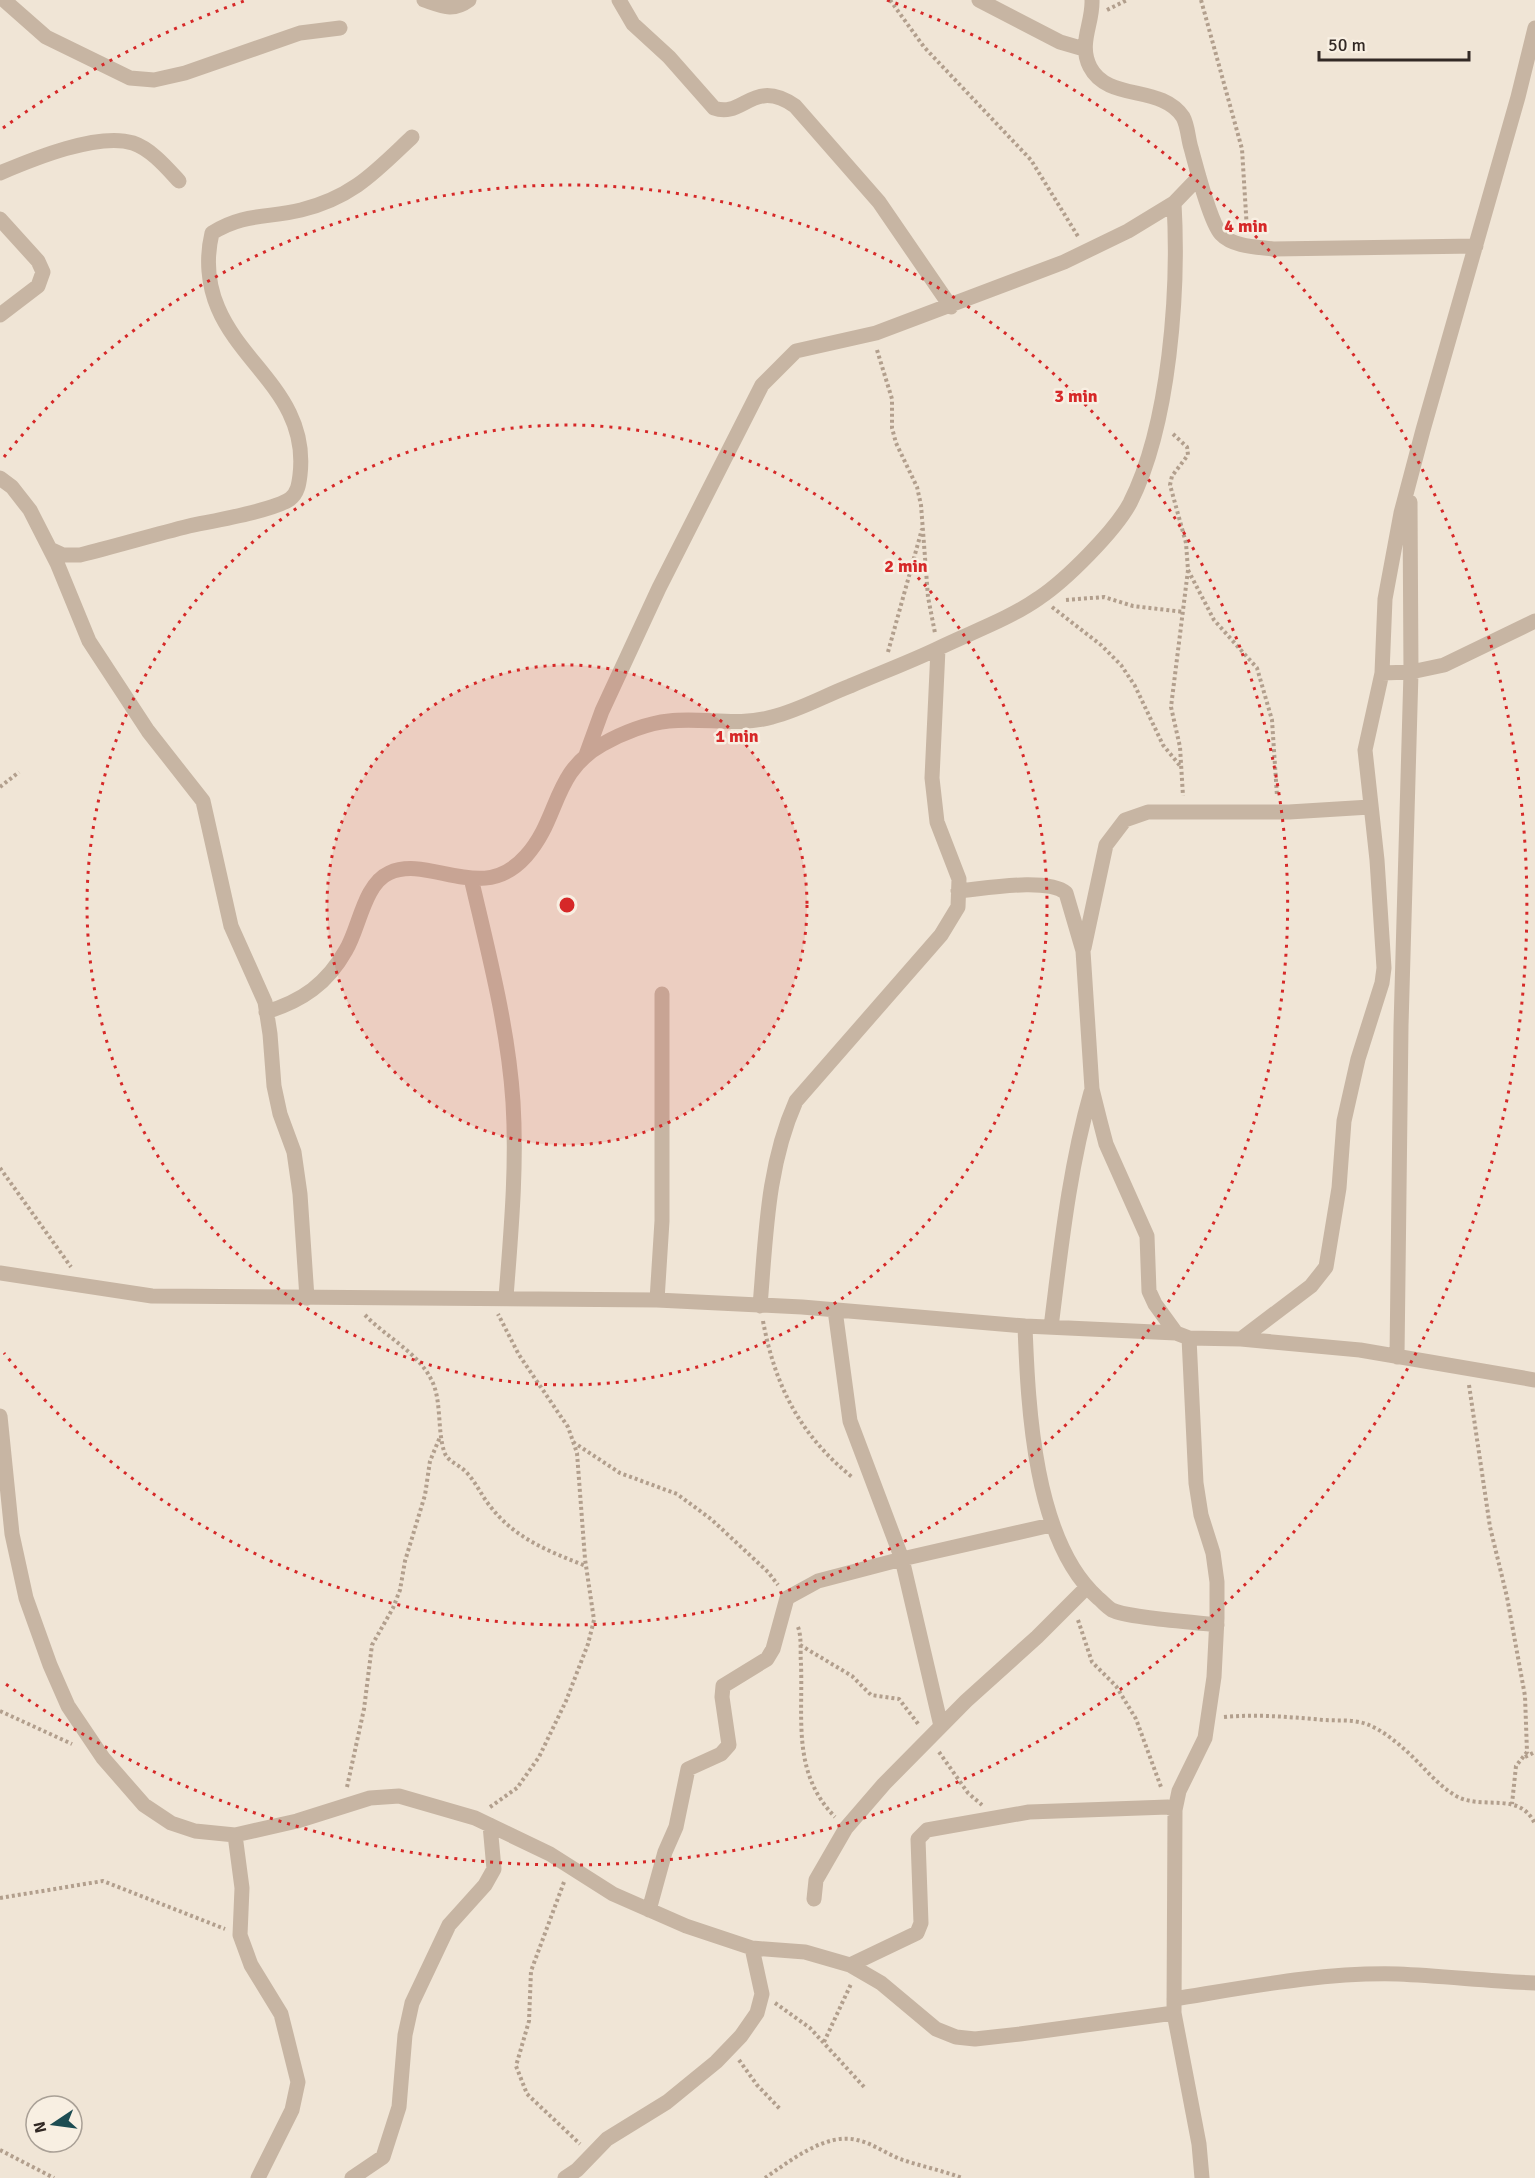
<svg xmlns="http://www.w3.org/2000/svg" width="1535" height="2178" font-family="Signika,sans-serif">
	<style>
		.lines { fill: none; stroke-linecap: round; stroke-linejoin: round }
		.path { stroke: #b29f8d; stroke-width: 4; stroke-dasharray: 3 3; stroke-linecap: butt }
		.minor { stroke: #c7b5a3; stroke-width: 15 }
		.ring { fill: none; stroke: #d62828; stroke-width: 3; stroke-dasharray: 3 6 }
		.centre { fill: #d62828; stroke: #f8efe2; stroke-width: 3 }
		.ring-label { font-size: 18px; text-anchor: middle; font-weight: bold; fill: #d62828; stroke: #f8efe2; stroke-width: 5; stroke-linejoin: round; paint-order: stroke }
	</style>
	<rect width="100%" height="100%" fill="#f0e5d6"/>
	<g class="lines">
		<path class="path" d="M890 0 924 47 1031 160 1079 238
			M1201 0 1242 149 1247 230
			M1107 10 1127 0
			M877 350 892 399V428L896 443 917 487 921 505 928 597 935 633
			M1173 434 1187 447 1188 455 1172 476 1170 485 1186 543 1188 570 1171 707 1180 747 1183 796
			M1188 570 1214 620 1257 668 1272 720 1277 796
			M1066 600 1104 597 1133 606 1184 612
			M1052 607 1101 645 1121 665 1135 686 1163 745 1181 767
			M888 652 922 529
			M0 787 19 772
			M0 1168 71 1267
			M365 1315C385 1336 418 1353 431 1379 442 1399 437 1429 444 1451 447 1462 459 1464 466 1472 476 1482 481 1495 490 1506 514 1538 550 1552 586 1566
			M763 1321C775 1386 800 1435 852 1477
			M1469 1385 1490 1527 1507 1597 1525 1696 1527 1752 1516 1766 1512 1804
			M573 1442 620 1473 677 1494 711 1519 768 1572 778 1585
			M1078 1620 1092 1662 1116 1686 1136 1719 1161 1787
			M798 1627C802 1638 800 1652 801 1664 803 1720 792 1773 835 1817
			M800 1645 852 1676 871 1695 899 1699 919 1725
			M0 1711 72 1744
			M1224 1717C1258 1714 1290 1717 1324 1720 1339 1721 1355 1719 1369 1725 1381 1730 1394 1740 1403 1748 1422 1764 1436 1785 1458 1797 1485 1810 1520 1791 1535 1824
			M939 1752 968 1793 982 1805
			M1525 1757 1535 1752
			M347 1787 364 1709 372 1645 393 1608 400 1590 405 1561 425 1495 430 1461 440 1437
			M490 1807 517 1788 539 1757 566 1701 588 1644 594 1620 585 1559 577 1453 568 1427 519 1355 498 1314
			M564 1882 531 1971 529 2021 516 2066 527 2094 580 2144
			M0 1898 103 1881 225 1929
			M775 2003 810 2028 865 2088
			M824 2042 851 1984
			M739 2060 757 2085 780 2109
			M0 2150 54 2178
			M765 2178C790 2161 826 2132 857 2140 872 2143 885 2153 900 2159 920 2166 941 2170 962 2178"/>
		<path class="minor" d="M4 0 46 37 130 78 154 80 185 73 300 33 340 28
			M424 0C442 6 453 12 469 0
			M619 0 633 24 669 57 714 108C743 119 753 77 795 106L879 202 951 307
			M979 0 1060 42 1084 49
			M1092 0C1093 24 1078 43 1090 67 1108 102 1161 84 1183 117 1188 126 1188 139 1191 148 1196 166 1210 222 1221 234 1233 247 1258 247 1273 249L1476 246
			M0 173C33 159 98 132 133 143 151 149 167 168 179 181
			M0 219 38 261 43 272 38 286 0 315
			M0 478 12 487 30 510 57 563 89 641 148 731 203 801 231 926 265 1002 270 1034 274 1086 280 1114 294 1152 300 1194 307 1298
			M50 549 63 555H80C116 546 153 535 189 526 212 521 273 511 290 499 298 493 299 483 300 475 309 398 243 367 218 308 208 285 206 258 212 233 243 213 269 218 301 210 353 197 375 172 412 137
			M1382 673 1411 672 1444 665 1535 621
			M586 755 602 711 659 588 762 385 796 351 876 333 1064 262 1128 231 1174 203 1199 177
			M471 878C488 951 508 1026 513 1102 517 1167 511 1232 506 1297
			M958 891C983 889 1047 877 1066 893L1083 951 1092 1089 1100 1121 1106 1144 1147 1236 1149 1291 1155 1304 1176 1333
			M1084 948 1106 845 1125 820 1148 812H1289L1370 807
			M266 1012C302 1001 327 984 346 950 359 929 364 884 389 873 430 854 482 906 526 856 560 818 552 772 603 744 622 733 648 723 669 721 704 717 737 727 772 717 800 710 824 696 850 686 880 673 910 662 939 648 972 632 1009 619 1039 598 1066 580 1115 531 1130 503 1170 424 1179 290 1174 203
			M0 1273 152 1296 657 1300 802 1307 1025 1326 1176 1333 1189 1338 1241 1339 1360 1350 1535 1380
			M657 1300 662 1221V994
			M760 1306C766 1235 767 1166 796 1101L941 935 958 907 959 879 937 822 932 778 938 649
			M835 1310 850 1421 902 1559 941 1726
			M1025 1326C1028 1407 1034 1541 1098 1598 1103 1602 1107 1607 1112 1610 1128 1618 1195 1622 1217 1625
			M1051 1327C1061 1248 1069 1169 1091 1092
			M1189 1338 1196 1483 1201 1515 1213 1553 1217 1582V1618L1214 1677 1205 1738 1179 1791 1175 1810 1174 2013 1199 2144 1202 2178
			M1241 1339 1311 1286 1326 1267 1339 1188 1344 1121 1358 1059 1382 983 1384 968 1377 860 1365 750 1382 673 1385 599 1401 513 1423 430 1518 97 1535 28
			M1397 1357 1401 1026 1411 672 1410 502
			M0 1416 12 1534 26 1598 50 1665 68 1706 103 1758 144 1805 171 1823 195 1831 235 1835 297 1821 370 1798 399 1796 475 1818 550 1854 613 1894 686 1926 752 1948 805 1952 850 1965 881 1983 936 2029 956 2037 975 2039 1020 2034 1174 2013
			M235 1835 242 1888 240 1935 251 1965 281 2014 298 2082 292 2110 258 2178
			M814 1899 816 1880 846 1828 884 1784 966 1701 1037 1637 1087 1587
			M649 1910 665 1852 676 1827 688 1769 721 1754 729 1745 722 1697 723 1686 767 1659 773 1649 787 1598 818 1581 902 1559 1051 1525
			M850 1965 917 1933 921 1923 918 1839 927 1830 1029 1812 1168 1807 1175 1810
			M1174 1999C1248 1987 1323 1972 1398 1974 1443 1976 1489 1981 1535 1983
			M352 2178 383 2157 399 2107 405 2035 412 2003 449 1925 485 1885 494 1869 490 1825
			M565 2178 577 2170 607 2139 667 2102 716 2062 741 2036 757 2013 762 1994 752 1948"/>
	</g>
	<circle cx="567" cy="905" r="240" fill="#d62828" fill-opacity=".12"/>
	<g class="ring">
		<circle cx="567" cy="905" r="240"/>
		<circle cx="567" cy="905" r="480"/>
		<path d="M4 457A720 720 0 1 1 4 1353"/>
		<path d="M3 128A960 960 0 0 1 247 0M887 0A960 960 0 1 1 3 1682"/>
	</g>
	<circle cx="567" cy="905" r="9" class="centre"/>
	<g class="ring-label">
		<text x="1246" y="232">4 min</text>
		<text x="1076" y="402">3 min</text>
		<text x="906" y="572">2 min</text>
		<text x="737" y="742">1 min</text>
	</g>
	<g transform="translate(54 2124) rotate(257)"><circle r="28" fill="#f8efe2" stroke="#a9a096" stroke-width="1.5"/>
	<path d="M0-4.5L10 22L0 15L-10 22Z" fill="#1c4c52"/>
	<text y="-9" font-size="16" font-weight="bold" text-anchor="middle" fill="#322925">N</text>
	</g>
	<path d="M1319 51v9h150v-9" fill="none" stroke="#322925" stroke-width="3"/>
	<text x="1328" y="51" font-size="18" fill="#322925" stroke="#f8efe2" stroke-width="4.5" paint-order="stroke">50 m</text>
</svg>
